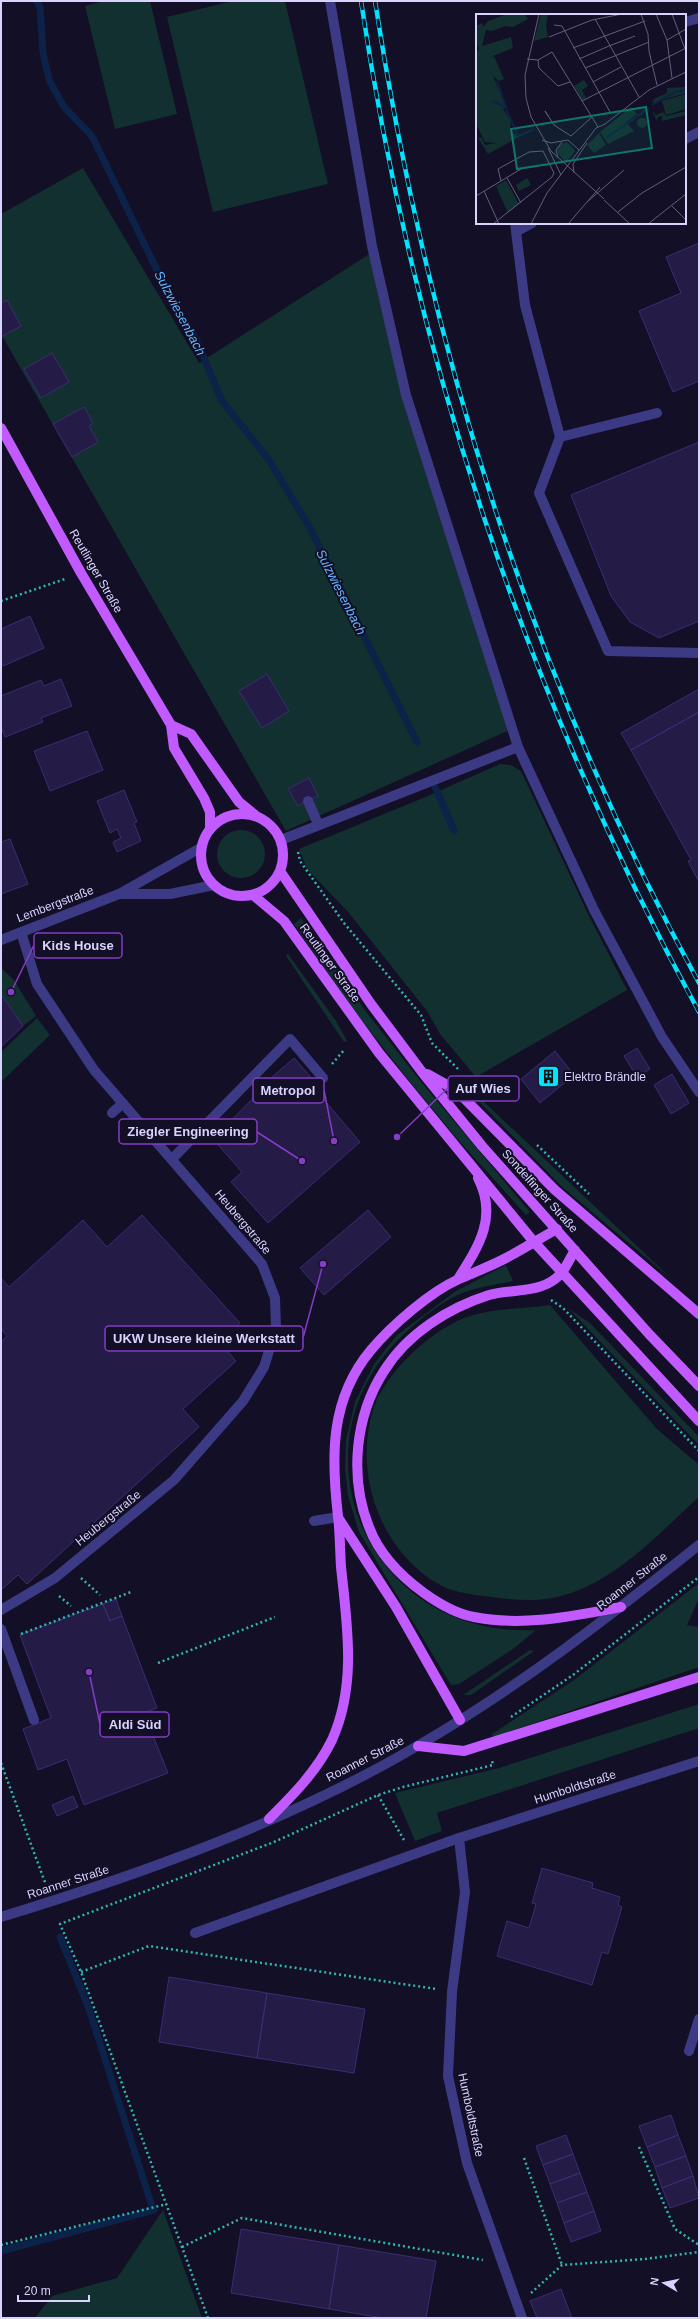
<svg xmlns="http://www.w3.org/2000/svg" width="700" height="2319" font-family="Helvetica,sans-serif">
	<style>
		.green { fill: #12302f }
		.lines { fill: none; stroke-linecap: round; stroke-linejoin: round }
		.stream { stroke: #0c2248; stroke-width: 7 }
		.building { fill: #241b47; stroke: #3b2d73 }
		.path { stroke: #2fb8b0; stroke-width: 2.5; stroke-dasharray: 2 3; stroke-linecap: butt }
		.minor { stroke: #3d3a85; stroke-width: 10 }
		.major { stroke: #c25bff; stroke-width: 10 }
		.rail-casing { stroke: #00e5ff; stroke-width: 4.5 }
		.rail { stroke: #130f26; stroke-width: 3; stroke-dasharray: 9; stroke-linecap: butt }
		.labels { text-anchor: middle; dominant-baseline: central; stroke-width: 4; stroke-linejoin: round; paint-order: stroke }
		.street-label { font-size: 12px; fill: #d9d4ff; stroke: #130f26 }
		.poi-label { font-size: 12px; fill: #d9d4ff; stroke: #130f26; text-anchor: start }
		.water-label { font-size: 13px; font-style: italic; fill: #62b6ff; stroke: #130f26 }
		.inset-river { fill: none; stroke: #0c2248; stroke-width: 2 }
		.inset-road { fill: none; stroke: #625e7d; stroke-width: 1 }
		.view { fill: #0f766e; fill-opacity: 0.15; stroke: #0f766e; stroke-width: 2 }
		.inset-edge { fill: none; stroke: #d9d4ff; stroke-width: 2 }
		.leader { fill: none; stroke: #843dc5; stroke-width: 1.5 }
		.callout-dot { fill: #843dc5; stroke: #130f26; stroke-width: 1.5 }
		.callout { fill: #130f26; stroke: #843dc5; stroke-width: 1.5 }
		.callout-label { font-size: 13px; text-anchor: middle; font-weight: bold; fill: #d9d4ff }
	</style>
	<rect width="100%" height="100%" fill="#130f26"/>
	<path class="green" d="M104 1H150L177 114 115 129 85 6Z
		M233 1H285L328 184 213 212 167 17Z
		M83 168 199 363 371 253 404 396 516 727 286 831 1 334V214Z
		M500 764 511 765 521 771 589 916 627 990 476 1077 440 1034 427 1011 349 913 307 869 299 849 423 798Z
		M217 854a24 24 0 1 1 48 0a24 24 0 1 1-48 0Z
		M301 918 364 1009 418 1078 530 1212 526 1215 460 1142 411 1083 356 1013 294 924Z
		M288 954 336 1021 347 1041 344 1042 286 956Z
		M1 968 14 980 36 1016 23 1026 1 994Z
		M37 1018 50 1035 1 1082V1052Z
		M467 1086 674 1281 561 1186 465 1087Z
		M506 1265 513 1281C495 1285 474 1287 458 1295 442 1302 426 1315 413 1326 281 1437 364 1639 536 1630L513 1649 459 1684 451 1685 359 1532 348 1496 345 1469 346 1440 355 1402 374 1364 397 1335 456 1291Z
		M550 1305 657 1429 699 1465V1497C657 1535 614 1584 557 1597 536 1602 513 1600 492 1597 476 1595 454 1593 440 1585 381 1552 353 1475 373 1410 384 1374 429 1332 464 1318 490 1308 523 1309 550 1305Z
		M568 1308 590 1323 699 1437V1445Z
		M699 1583V1598L687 1625 699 1627V1667L493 1737 492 1734 574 1680Z
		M530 1650 534 1651 471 1695H463Z
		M699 1704V1728L437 1813 442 1831 415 1841 395 1793 499 1768Z
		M163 2210 202 2318H35L52 2296 117 2278Z"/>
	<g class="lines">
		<path class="stream" d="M37 1 40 7 43 53 49 80 64 107 92 136 171 299 196 339 222 401 269 460 310 528 417 742
			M435 787 454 831
			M60 1937 89 2009 152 2206
			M1 2251 154 2210"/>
	</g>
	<path class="building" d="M699 243V381L673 392 639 311 681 293 666 257Z
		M7 300 21 326 1 337V303Z
		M52 353 69 382 41 398 24 369Z
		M84 407 93 423 89 426 98 442 72 457 53 424Z
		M699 442V621L659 638 630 622 611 596 571 495Z
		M30 616 44 648 3 666 1 661V629Z
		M267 674 289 711 262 728 239 691Z
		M61 679 72 706 41 718 43 722 5 737 1 727V696L41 680 44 686Z
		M699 689V712L631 750 621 733Z
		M699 712V882L688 861 691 860 631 750Z
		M87 731 103 770 50 791 34 751Z
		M309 778 318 796 298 806 288 789Z
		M124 790 137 822 134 823 141 841 117 852 113 842 121 838 117 829 110 833 97 801Z
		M10 839 28 884 1 894V842Z
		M1 994 23 1026 1 1047Z
		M637 1048 650 1069 637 1077 624 1056Z
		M555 1051 574 1075 540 1103 521 1079Z
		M294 1058 323 1091 319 1094 360 1142 268 1223 231 1182 242 1172 213 1139 256 1095 254 1093Z
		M672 1074 689 1103 671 1114 654 1085Z
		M368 1210 391 1237 324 1295 300 1268Z
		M142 1215 240 1323 219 1342 236 1361 183 1409 199 1427 27 1584 18 1575 1 1590V1342L7 1336 1 1329V1278L9 1287 83 1220 107 1247Z
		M116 1599 122 1616 110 1621 103 1604Z
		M103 1604 110 1621 122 1616 157 1708 144 1713 168 1773 84 1805 67 1759 38 1770 23 1729 51 1718 20 1635Z
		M73 1796 78 1807 57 1816 52 1805Z
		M542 1868 593 1883 592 1888 620 1897 618 1905 622 1907 608 1954 602 1952 592 1985 497 1956 507 1921 529 1928 536 1904 532 1903Z
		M169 1977 267 1993 257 2058 159 2042Z
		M267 1993 365 2009 354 2073 257 2058Z
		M671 2115 678 2135 647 2147 639 2126Z
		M566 2135 573 2154 543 2165 536 2146Z
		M678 2135 686 2156 655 2167 647 2147Z
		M573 2154 580 2173 550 2184 543 2165Z
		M686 2156 693 2176 662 2188 655 2167Z
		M580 2173 587 2192 557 2203 550 2184Z
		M693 2176 699 2198 670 2208 662 2188Z
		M587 2192 594 2211 564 2223 557 2203Z
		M594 2211 601 2231 571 2242 564 2223Z
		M241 2229 339 2245 329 2309 231 2293Z
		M339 2245 436 2261 426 2318H383L329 2309Z
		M561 2289 572 2318H537L530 2301Z"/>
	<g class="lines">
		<path class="path" d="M1 601 65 579
			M298 852 300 861 344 923 421 1015 432 1043 460 1071
			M332 1064 345 1049
			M537 1145 589 1194
			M551 1300 563 1308 699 1451
			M81 1578 100 1595
			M59 1596 71 1606
			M21 1634 131 1592
			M158 1663 275 1617
			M511 1717 573 1675 699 1577
			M1 1763 46 1885
			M378 1795 404 1840
			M81 1972 149 1946 436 1989
			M639 2147 675 2229 699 2245
			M524 2158 562 2265
			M1 2245 167 2204
			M182 2247 242 2218 483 2260
			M531 2293 562 2265 645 2259 699 2252
			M208 2318 81 1972 60 1924 274 1842 378 1795 403 1787 493 1765 492 1760"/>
		<path class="minor" d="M685 22 699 18
			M685 139 699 132
			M515 223 525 305 560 437 539 493 608 651 699 653
			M517 231 532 223
			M560 437 657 413
			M518 747 594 910 662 1037 699 1092
			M308 801 318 824
			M281 840 518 747 406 395 372 246 330 1
			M119 894H170L214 885
			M1 940 119 894 202 847
			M112 1113 123 1103
			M172 1159 290 1039 323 1078
			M314 1521 338 1517
			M1 1610 55 1578 174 1480 243 1401 264 1367 276 1328 275 1298 262 1264 94 1070 37 984 21 932
			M1 1629 34 1720
			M1 1917C142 1874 292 1820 419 1745 519 1687 609 1617 699 1545
			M195 1933 459 1838
			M689 2051 699 2019
			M522 2318 467 2163 448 2076 452 1992 465 1892 459 1838 699 1761"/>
		<path class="major" d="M1 428 81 573 171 725 174 748 204 798 210 812V829
			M171 725 191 734 239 802 255 815
			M201 855a41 41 0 1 1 82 0a41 41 0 1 1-82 0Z
			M280 871 371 1004 422 1072 482 1146 649 1334 699 1386
			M253 895 284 921 379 1053 534 1242 699 1421
			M427 1074 456 1090 555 1190 699 1314
			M575 1250C571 1257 567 1265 563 1271 545 1295 513 1288 489 1295 448 1308 407 1334 384 1371 355 1416 349 1477 369 1527 379 1554 402 1577 424 1593 438 1603 457 1614 474 1617 524 1627 572 1616 621 1607
			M458 1279C479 1246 498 1217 478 1178
			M339 1519 396 1607 460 1720
			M418 1746 464 1751 699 1677
			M269 1819C293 1795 317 1771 332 1740 357 1685 347 1624 341 1567 340 1550 340 1533 338 1516 331 1456 330 1399 371 1350 392 1325 430 1292 459 1279 475 1272 491 1266 506 1258 523 1249 539 1239 557 1229"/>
		<defs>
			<path id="rail" d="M361 1C414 356 527 697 699 1012
				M375 1C428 345 532 677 699 983"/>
		</defs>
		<use href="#rail" class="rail-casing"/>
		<use href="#rail" class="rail"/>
	</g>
	<defs>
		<symbol id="building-square" viewBox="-11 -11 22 22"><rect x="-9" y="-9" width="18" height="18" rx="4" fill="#00e5ff" stroke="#130f26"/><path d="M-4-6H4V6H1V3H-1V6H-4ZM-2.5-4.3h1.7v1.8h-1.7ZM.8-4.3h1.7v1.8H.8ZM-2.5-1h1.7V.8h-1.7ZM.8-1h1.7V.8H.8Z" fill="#111"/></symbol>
	</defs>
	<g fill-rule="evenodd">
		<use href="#building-square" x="536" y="1064" width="25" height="25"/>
	</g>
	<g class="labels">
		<g class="street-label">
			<text transform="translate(96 571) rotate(60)">Reutlinger Straße</text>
			<text transform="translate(55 904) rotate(-21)">Lembergstraße</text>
			<text transform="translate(330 963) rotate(54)">Reutlinger Straße</text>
			<text transform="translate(540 1191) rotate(48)">Sondelfinger Straße</text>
			<text transform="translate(243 1222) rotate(50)">Heubergstraße</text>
			<text transform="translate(108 1518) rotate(-39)">Heubergstraße</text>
			<text transform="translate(632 1581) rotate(-38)">Roanner Straße</text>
			<text transform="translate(365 1759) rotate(-27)">Roanner Straße</text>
			<text transform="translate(575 1787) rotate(-18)">Humboldtstraße</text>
			<text transform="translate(68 1882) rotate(-18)">Roanner Straße</text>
			<text transform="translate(471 2115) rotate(78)">Humboldtstraße</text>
		</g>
		<g class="poi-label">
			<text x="564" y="1077">Elektro Brändle</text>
		</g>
		<g class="water-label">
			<text transform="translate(180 313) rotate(62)">Sulzwiesenbach</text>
			<text transform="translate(341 592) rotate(63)">Sulzwiesenbach</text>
		</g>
	</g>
	<g transform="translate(476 14)">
		<rect width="210" height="210" fill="#130f26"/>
		<path d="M31 0H49L52 5 37 13 29 12 16 17 10 16 6 32 35 23 37 34 12 44 18 42 28 65 23 67 17 62 31 94 27 95 35 106 34 116 43 123 12 140 2 124H6L9 131 20 129 9 128 0 110V38L3 35 0 28V12L6 9 7 13 12 7ZM65 0H72L70 12 72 23 58 27ZM108 66 112 72 106 76 110 84 106 86 98 72ZM210 73V79L176 89 178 85 191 79V74ZM210 80V95L190 101 186 87ZM155 93 161 100 150 108 158 117 132 130 124 118ZM176 97 180 101 187 98 190 102 210 97V101L186 107V102L182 103 181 107ZM161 109a5 5 0 1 1 10 0a5 5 0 1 1-10 0ZM123 119 130 131 118 139 111 131ZM91 128 99 137 90 149 81 138 83 131ZM51 164 55 171 43 177 40 171ZM30 166 43 190 32 199 20 172Z" fill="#12302f"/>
		<path class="inset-river" d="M21 67 30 94M16 87 29 93M176 91 199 78 210 76M30 95 43 123M43 122 58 115M130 124 173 94"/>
		<path class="inset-road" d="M63 0 49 61 50 84 55 103 75 137 128 185M165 0 172 20 173 37 181 71M180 0 191 26 196 64M196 0 209 35M119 5 163 83M78 11 86 12 134 98M73 23 116 6 146 0M191 26 210 15M133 32 159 22M97 34 169 7M51 45 62 46 76 38 122 113M103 45 133 32M62 46 63 54 82 72 94 68M109 54 173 28M117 68 145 53M106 87 210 34M72 102 69 97 78 111 95 122 116 103M66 126 75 129 92 126 103 136M72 134 85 161M82 144 80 136 86 128M98 159 97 150 111 129M31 164 45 189M8 177 23 210M0 182 45 155M128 186 154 210M111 188 148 156M196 192 210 206M142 198 166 179 210 153M17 210 76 163 78 159 67 137 53 138 22 155 25 167M55 210 71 179 120 114 129 110 173 76 210 58M92 210 124 173M172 210 210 180"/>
		<path class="view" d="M170 93 176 134 41 155 35 115Z"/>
		<rect width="210" height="210" class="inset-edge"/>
	</g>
	<path class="leader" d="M11 992L34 945M397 1137L448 1088M334 1141L324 1090M302 1161L257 1132M323 1264L303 1338M89 1672L100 1724"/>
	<g class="callout-dot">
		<circle cx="11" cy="992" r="4"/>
		<circle cx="397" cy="1137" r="4"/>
		<circle cx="334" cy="1141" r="4"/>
		<circle cx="302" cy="1161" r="4"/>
		<circle cx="323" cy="1264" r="4"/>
		<circle cx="89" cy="1672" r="4"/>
	</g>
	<g class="callout">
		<rect x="34" y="933" width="88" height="25" rx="4"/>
		<rect x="448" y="1076" width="71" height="25" rx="4"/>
		<rect x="253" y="1078" width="71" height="25" rx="4"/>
		<rect x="119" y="1119" width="138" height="25" rx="4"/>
		<rect x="105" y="1326" width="198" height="25" rx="4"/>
		<rect x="100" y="1712" width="69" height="25" rx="4"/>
	</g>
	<g class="callout-label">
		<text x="78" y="950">Kids House</text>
		<text x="483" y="1093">Auf Wies</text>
		<text x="288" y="1095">Metropol</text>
		<text x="188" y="1136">Ziegler Engineering</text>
		<text x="204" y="1343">UKW Unsere kleine Werkstatt</text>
		<text x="135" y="1729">Aldi Süd</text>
	</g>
	<rect width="700" height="2319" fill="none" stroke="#d9d4ff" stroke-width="4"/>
	<g transform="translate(664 2283) rotate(279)" stroke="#130f26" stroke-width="3" paint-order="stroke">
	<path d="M0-3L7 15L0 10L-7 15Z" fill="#d9d4ff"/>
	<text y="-6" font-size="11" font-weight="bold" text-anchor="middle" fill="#d9d4ff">N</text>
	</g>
	<path d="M18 2295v6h71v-6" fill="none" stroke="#d9d4ff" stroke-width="2"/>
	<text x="24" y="2295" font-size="12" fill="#d9d4ff" stroke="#130f26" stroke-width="3" paint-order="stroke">20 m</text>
</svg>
